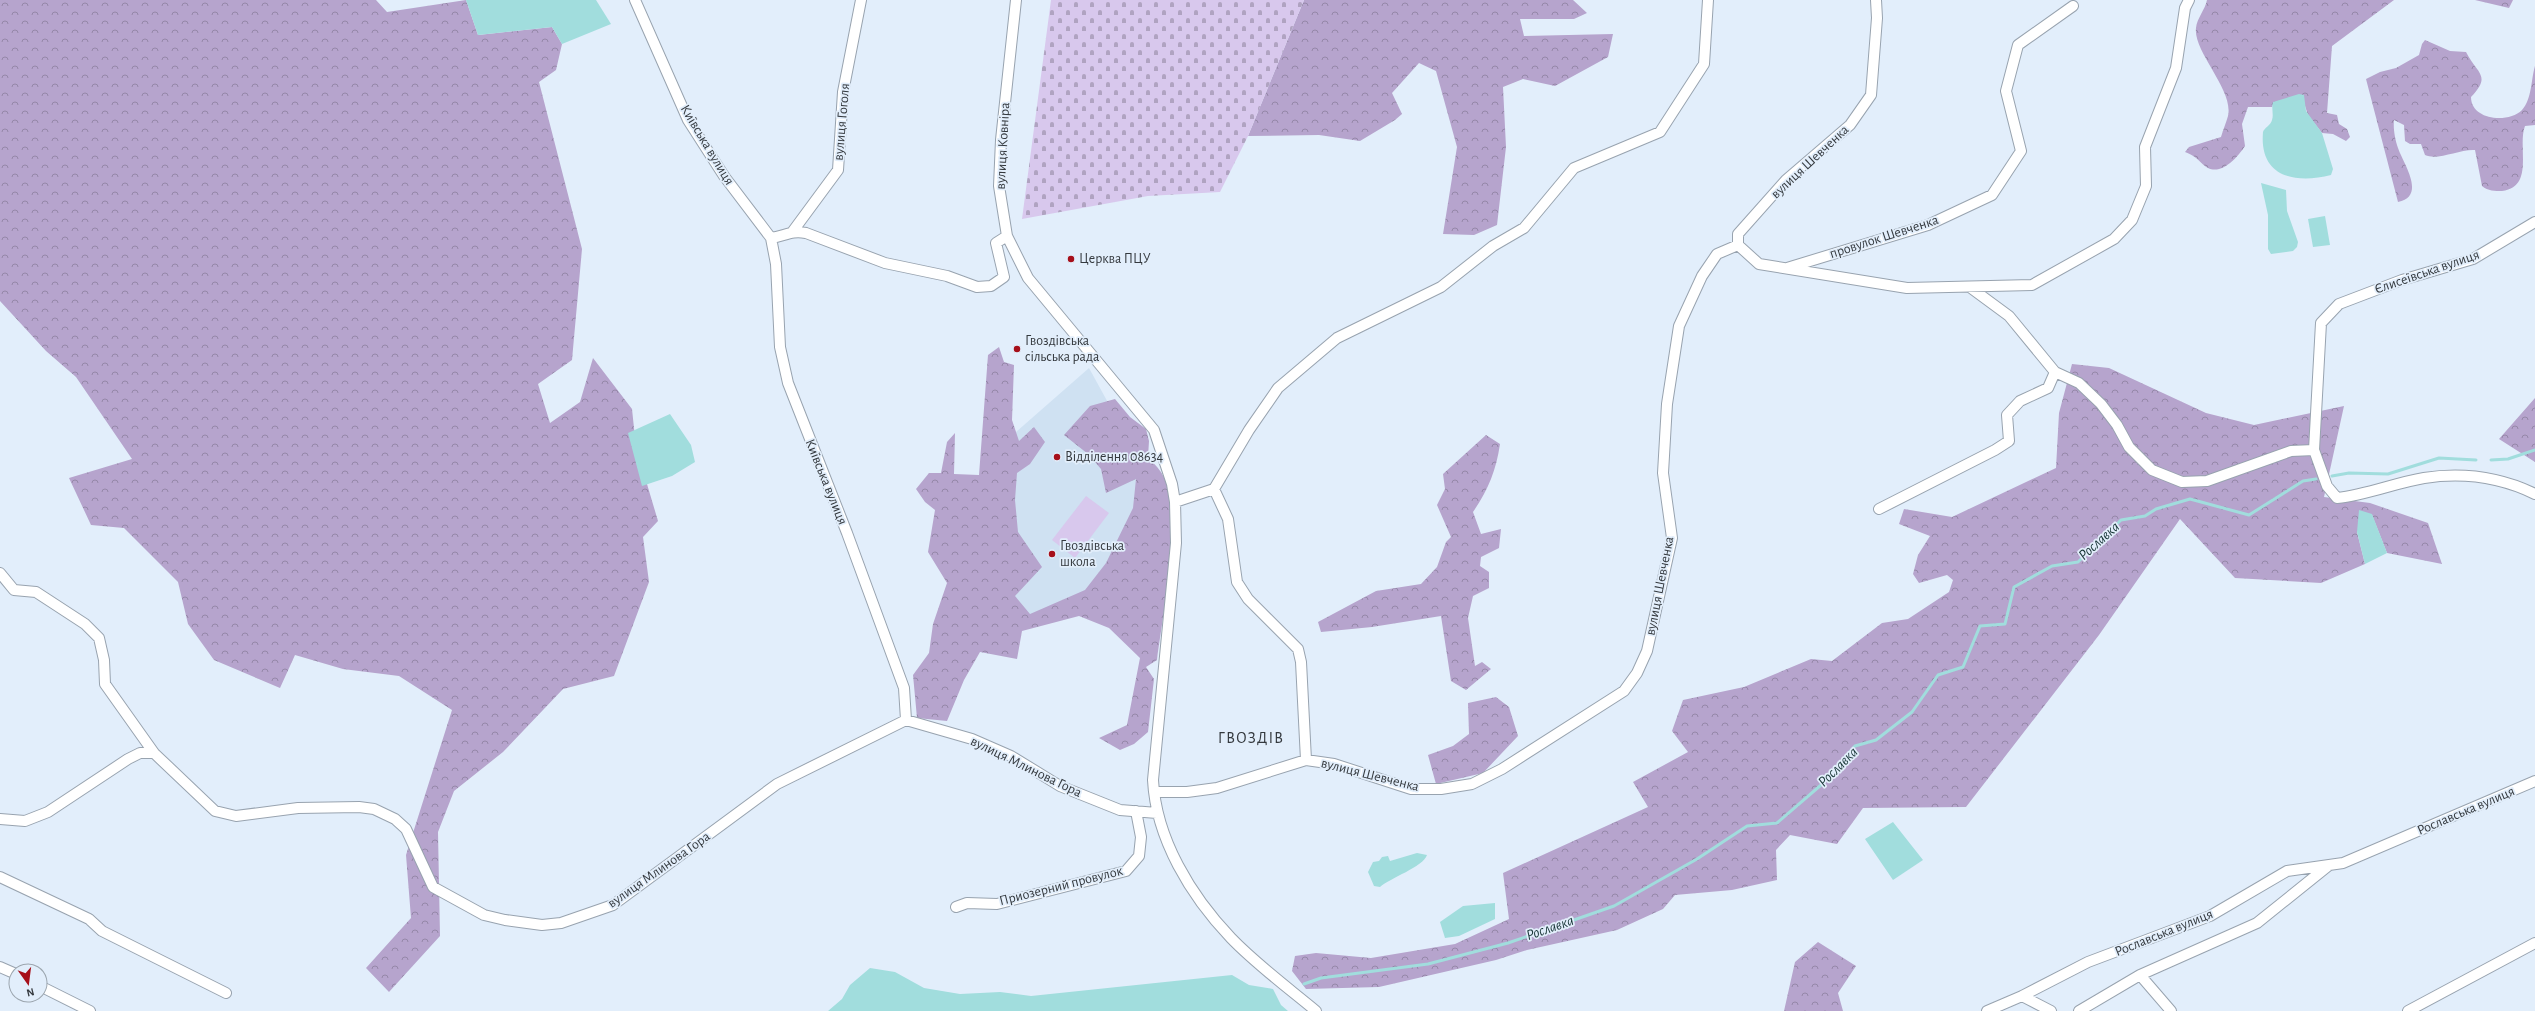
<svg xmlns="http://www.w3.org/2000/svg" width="2535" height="1011" font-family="'Alegreya Sans',sans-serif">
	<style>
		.built { fill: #cfe1f2 }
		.forest { fill: url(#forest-crowns) }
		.cemetery { fill: url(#cemetery-stones) }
		.pitch { fill: #d8c8ed }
		.water { fill: #a1dddd }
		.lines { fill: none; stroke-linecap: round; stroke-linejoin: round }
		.stream { stroke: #a1dddd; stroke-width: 3 }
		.minor-casing { stroke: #98a3af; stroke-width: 12 }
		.minor { stroke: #fff; stroke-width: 10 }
		.poi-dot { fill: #a60f1a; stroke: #e2eefb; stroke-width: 1.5 }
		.labels { text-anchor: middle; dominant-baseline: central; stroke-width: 3.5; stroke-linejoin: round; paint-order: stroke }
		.street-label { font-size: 14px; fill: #34393e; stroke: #e2eefb }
		.poi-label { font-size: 14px; fill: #34393e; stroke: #e2eefb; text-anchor: start }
		.water-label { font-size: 15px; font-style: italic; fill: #163435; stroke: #e2eefb }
		.quarter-label { font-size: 16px; letter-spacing: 1px; fill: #34393e; stroke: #e2eefb }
	</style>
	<defs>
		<pattern id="forest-crowns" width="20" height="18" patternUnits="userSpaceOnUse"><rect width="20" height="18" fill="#b6a4cd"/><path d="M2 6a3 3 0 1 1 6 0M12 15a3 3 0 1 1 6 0" fill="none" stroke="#9587a8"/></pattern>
		<pattern id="cemetery-stones" width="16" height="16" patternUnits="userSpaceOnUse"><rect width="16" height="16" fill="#d8c8ed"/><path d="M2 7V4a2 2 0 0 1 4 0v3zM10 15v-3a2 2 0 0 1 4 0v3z" fill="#b0a3c1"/></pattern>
	</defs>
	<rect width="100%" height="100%" fill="#e2eefb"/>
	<path class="built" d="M1089 368 1161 499 1076 610 995 632 999 447Z"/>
	<path class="forest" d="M0 0H376L387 12 466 0 478 35 552 27 562 44 556 70 539 82 582 249 572 360 538 384 550 423 580 402 593 358 632 409 636 447 658 521 643 537 649 582 614 676 563 689 503 752 454 791 438 832 440 936 389 992 366 968 411 918 406 855 452 710 399 676 343 669 295 655 280 688 214 660 188 624 178 582 124 528 91 525 69 478 132 459 76 377 46 351 0 301Z
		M1304 0H1573L1587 13 1574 19H1520L1524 36 1613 34 1608 57 1555 86 1523 79 1503 87 1506 147 1497 225 1474 235 1443 234 1457 147 1436 71 1419 63 1392 93 1402 114 1395 120 1360 141 1319 135 1248 136Z
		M2207 0H2394L2332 46 2327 113 2337 115 2339 124 2347 129 2350 137 2346 141 2333 134 2322 133 2308 115 2303 100 2274 102 2272 107H2248L2242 124 2245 146C2238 157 2222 175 2208 168 2199 163 2199 157 2185 152L2189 147 2221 137C2223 130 2226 123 2228 116 2234 90 2193 52 2196 28 2197 18 2205 10 2207 0Z
		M2475 0H2513L2509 8Z
		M2425 40 2450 51 2466 52C2477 74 2492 75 2471 97 2471 120 2508 124 2522 110 2532 99 2531 79 2535 66V125L2525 126C2517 146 2535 187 2502 191 2495 191 2488 191 2482 186L2475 150C2459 149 2438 161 2425 155L2421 144H2410L2405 141 2404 125 2394 120C2393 128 2395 140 2398 148 2403 163 2427 196 2398 202L2366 79 2380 72 2396 68 2419 55 2422 44Z
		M999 347 1004 362 1014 365 1012 420 1019 441 1034 427 1045 442 1030 464 1017 473 1015 500 1018 532 1042 567 1015 596 1030 614 1085 590 1106 563 1133 508 1136 479 1106 493 1101 469 1088 454 1064 435 1090 406 1115 399 1130 417 1146 429 1149 441 1148 457C1153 463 1159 468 1162 474 1184 508 1162 619 1157 660L1146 667 1154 679 1148 732 1134 744 1120 750 1099 738 1127 725 1140 658 1109 628 1079 616 1022 631 1017 659 980 652 964 680 947 721 917 718 913 675 929 653 933 624 947 583 928 552 935 510 925 502 916 489 929 473H941L947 442 955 433 954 474 979 475 988 355Z
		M2072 364 2109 368 2206 413 2254 425 2344 406 2324 497 2370 503 2428 523 2442 564 2387 553 2372 515 2357 532 2365 564 2321 583 2235 578 2180 519 2099 635 1966 807 1863 808 1837 844 1790 835 1776 850 1777 880 1732 890 1675 895 1663 909 1617 930 1527 950 1496 960 1379 987 1306 989 1292 971 1295 956 1316 953 1371 958 1455 944 1509 919 1503 873 1648 807 1633 782 1688 752 1672 731 1683 700 1744 687 1811 659 1832 661 1882 623 1908 619 1949 592 1953 580 1947 575 1919 583 1913 574 1918 555 1930 536 1899 524 1904 509 1952 517 2056 468 2059 413Z
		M2535 398V462L2499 439Z
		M1486 435 1500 444C1496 471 1488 490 1473 512L1481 534 1501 529 1499 548 1481 557 1480 566 1489 572V588L1473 596 1468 618 1475 666 1482 662 1491 669 1466 690 1451 681 1441 616 1372 627 1321 632 1318 622 1376 591 1421 584 1437 567 1446 542 1451 537 1437 505 1445 489 1443 474Z
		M1496 697 1509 707 1518 736 1483 773 1436 784 1428 755 1453 746 1469 734 1468 703Z
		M1818 942 1856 966 1838 993 1843 1011H1784L1795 962Z"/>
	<path class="cemetery" d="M1051 0H1304L1248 136 1220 192 1148 196 1022 219Z"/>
	<path class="pitch" d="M1086 496 1109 513 1075 558 1052 540Z"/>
	<path class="water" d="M466 0H596L611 24 562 44 552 27 478 35Z
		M2299 94 2304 95 2306 111 2322 133 2333 169 2331 175C2295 184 2259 177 2263 132 2264 128 2271 125 2272 120 2274 114 2271 108 2273 102Z
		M2261 183 2286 190 2287 211 2298 242 2297 247 2293 251 2271 254 2268 249V215Z
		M2325 216 2330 245 2313 247 2308 219Z
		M670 414 691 445 695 462 672 476 642 486 628 433Z
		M2359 510 2372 514 2387 553 2365 564 2357 532Z
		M1893 822 1923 860 1893 880 1865 839Z
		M1417 853 1427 855C1423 867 1390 878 1380 887L1374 886 1368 872 1373 862 1379 861 1382 857 1388 856 1390 861Z
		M1495 903V919L1459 936 1445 938 1440 922 1463 906Z
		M870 968 895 972 924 988 960 994 1000 992 1031 996 1232 975 1249 985 1273 989 1281 1005 1288 1011H828L842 999 850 985Z"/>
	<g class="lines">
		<path class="stream" d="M2491 460 2508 459 2535 450
			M2332 476 2349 473 2388 474 2439 458 2476 460
			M1304 984 1321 978 1428 964 1508 943 1614 906 1697 859 1747 826 1777 823 1821 785 1855 746 1876 740 1912 712 1938 675 1963 667 1980 626 2005 624 2014 587 2052 566 2078 562 2121 520 2145 516 2156 509 2190 499 2249 515 2303 481 2316 479"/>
		<defs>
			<path id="minor" d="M635 0 688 120 724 176 771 238 776 264 780 347 788 383 847 533 904 688 906 720
				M1016 0 1001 140 999 186 1007 236 1028 278 1154 430 1172 484 1175 502 1176 543 1153 780C1156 839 1191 896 1231 938 1256 964 1287 987 1316 1011
				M2535 222 2473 259 2402 280 2339 304 2321 323 2314 450 2327 486 2337 498C2367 495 2394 483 2424 478 2463 472 2500 477 2535 494
				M793 231 838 170 843 92 861 0
				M771 238C785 236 791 230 806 233L885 263 947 276 977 287 991 286 1004 277 996 243 1007 236
				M1738 245 1759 264 1907 288 2032 285 2114 239 2132 220 2146 186 2145 147 2176 68 2185 8 2189 0
				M1787 268 1928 225 1992 195 2021 151 2006 91 2018 45 2073 6
				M2055 372 2079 383 2101 404 2117 425 2129 447 2152 470 2182 482 2207 481 2291 451 2314 450
				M1214 489 1228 519 1237 582 1248 599 1298 649 1301 662 1306 760
				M1175 502 1214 489 1249 430 1278 388 1337 338 1441 287 1493 246 1524 228 1574 168 1660 132 1704 64 1708 0
				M1879 509 1995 450 2009 441 2007 415 2020 401 2048 388 2055 372 2009 316 1971 288
				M0 573 14 590 36 592 85 624 99 638 104 660 105 684 154 753 215 811 236 816 298 808 359 807 374 809 395 819 406 829 433 887 484 915 505 920 542 925 561 923 613 905 777 784 906 720 972 739 1011 756 1060 786 1120 810 1157 813
				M1154 792H1187L1217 788 1306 760 1334 764 1411 789H1441L1472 784 1502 769 1624 691 1637 673 1647 651 1672 538 1663 473 1667 404 1679 326 1702 276 1717 254 1738 245V234L1786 180 1850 125 1871 95 1877 18 1876 0
				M0 819 25 821 48 812 128 759 140 753H154
				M0 877 89 919 102 931 226 993
				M956 907 967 903 997 904 1126 871 1139 856 1141 837 1136 811
				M0 967 16 974
				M2140 975 2171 1011
				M40 986 90 1011
				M2022 996 2051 1011
				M1987 1011 2022 996 2088 962 2210 916 2287 871 2343 863 2535 781
				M2079 1011 2140 975 2257 923 2328 866
				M2408 1011 2535 943"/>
		</defs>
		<use href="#minor" class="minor-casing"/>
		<use href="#minor" class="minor"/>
	</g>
	<g class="poi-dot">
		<circle cx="1071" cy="259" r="4"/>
		<circle cx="1017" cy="349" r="4"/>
		<circle cx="1057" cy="457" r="4"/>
		<circle cx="1052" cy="554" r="4"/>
	</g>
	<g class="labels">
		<g class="street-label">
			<text transform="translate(842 122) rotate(-85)">вулиця Гоголя</text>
			<text transform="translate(707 145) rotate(59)">Київська вулиця</text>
			<text transform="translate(1003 146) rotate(-87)">вулиця Ковніра</text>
			<text transform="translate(1810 162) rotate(-43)">вулиця Шевченка</text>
			<text transform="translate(1884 237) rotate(-18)">провулок Шевченка</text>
			<text transform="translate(2427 272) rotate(-19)">Єлисеївська вулиця</text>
			<text transform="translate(826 482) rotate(68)">Київська вулиця</text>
			<text transform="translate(1660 586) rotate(-79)">вулиця Шевченка</text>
			<text transform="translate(1026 767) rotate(26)">вулиця Млинова Гора</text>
			<text transform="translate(1370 775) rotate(14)">вулиця Шевченка</text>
			<text transform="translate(2466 811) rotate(-23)">Рославська вулиця</text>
			<text transform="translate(659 870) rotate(-35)">вулиця Млинова Гора</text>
			<text transform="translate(1061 886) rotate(-14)">Приозерний провулок</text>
			<text transform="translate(2164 933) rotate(-22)">Рославська вулиця</text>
		</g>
		<g class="poi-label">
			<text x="1079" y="259">Церква ПЦУ</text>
			<text x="1025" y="341">Гвоздівська<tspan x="1025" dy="16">сільська рада</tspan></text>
			<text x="1065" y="457">Відділення 08634</text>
			<text x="1060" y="546">Гвоздівська<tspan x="1060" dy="16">школа</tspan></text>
		</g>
		<g class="water-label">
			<text transform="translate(2099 541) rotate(-42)">Рославка</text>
			<text transform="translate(1838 767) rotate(-45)">Рославка</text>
			<text transform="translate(1550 928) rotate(-19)">Рославка</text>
		</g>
		<g class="quarter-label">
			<text x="1251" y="738">ГВОЗДІВ</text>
		</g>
	</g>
	<g transform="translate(28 983) rotate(166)"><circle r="19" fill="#e2eefb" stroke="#9ca6af"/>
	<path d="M0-3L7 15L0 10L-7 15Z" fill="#a60f1a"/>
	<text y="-6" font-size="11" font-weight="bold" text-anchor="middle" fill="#34393e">N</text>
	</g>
</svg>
